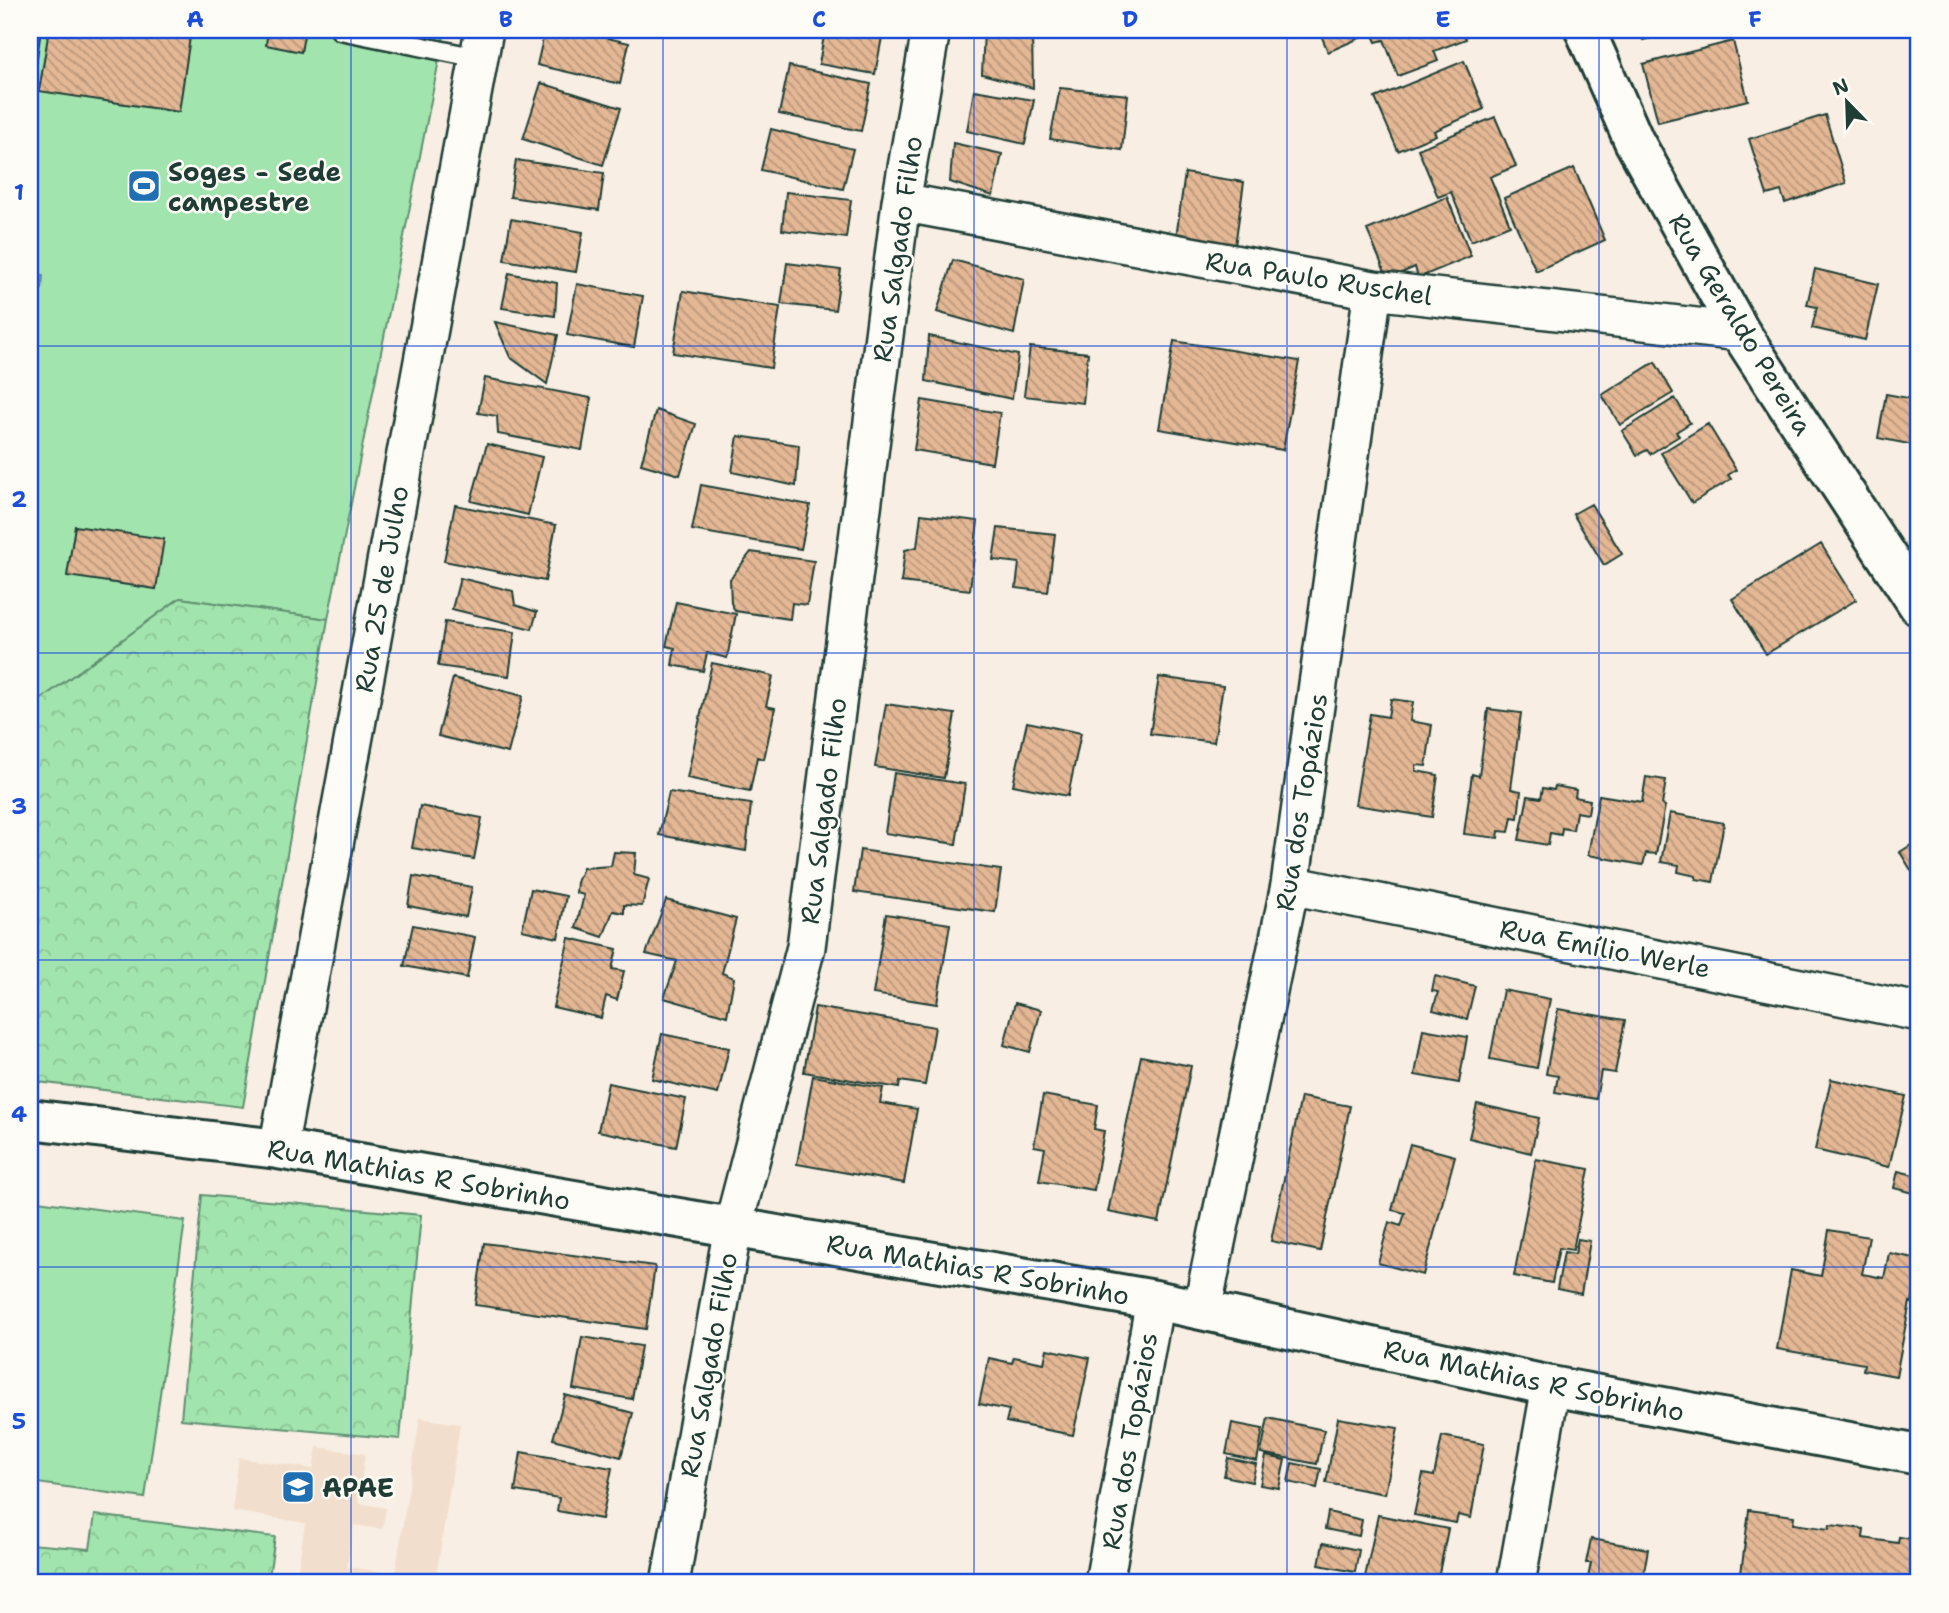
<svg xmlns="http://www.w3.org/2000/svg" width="1949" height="1613" font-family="'Shantell Sans',sans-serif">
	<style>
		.built { fill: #f2decc }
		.green { fill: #a2e4ae; stroke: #609071; stroke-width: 2 }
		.forest { fill: url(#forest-crowns); stroke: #609071; stroke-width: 2 }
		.water { fill: #84c2e4; stroke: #5c8d9e; stroke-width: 2 }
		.building { fill: url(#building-back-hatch); stroke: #1f3d34; stroke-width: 2 }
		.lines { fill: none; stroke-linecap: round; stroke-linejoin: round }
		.service-casing { stroke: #1f3d34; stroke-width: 23 }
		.minor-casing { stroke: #1f3d34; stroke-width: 42 }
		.secondary-casing { stroke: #1f3d34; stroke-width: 44 }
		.service { stroke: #fdfcf7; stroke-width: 18 }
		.minor { stroke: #fdfcf7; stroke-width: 37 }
		.secondary { stroke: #fdfcf7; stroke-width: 38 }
		.grid { fill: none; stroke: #1d4ed8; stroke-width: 2; stroke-opacity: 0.55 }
		.labels { text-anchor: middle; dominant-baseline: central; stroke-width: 5; stroke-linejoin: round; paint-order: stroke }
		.poi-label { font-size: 26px; font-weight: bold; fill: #1f3d34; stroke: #fdfcf7; text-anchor: start }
		.street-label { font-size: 26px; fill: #1f3d34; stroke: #fdfcf7 }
		.neatline { fill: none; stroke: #1d4ed8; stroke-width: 2.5 }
		.grid-label { font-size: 23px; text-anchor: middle; font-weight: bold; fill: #1d4ed8 }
	</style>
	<defs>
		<pattern id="forest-crowns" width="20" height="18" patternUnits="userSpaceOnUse" patternTransform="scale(1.75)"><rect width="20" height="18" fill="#a2e4ae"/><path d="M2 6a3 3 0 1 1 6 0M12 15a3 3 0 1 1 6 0" fill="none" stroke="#8bc496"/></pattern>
		<pattern id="building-back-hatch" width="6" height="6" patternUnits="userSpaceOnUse" patternTransform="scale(1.75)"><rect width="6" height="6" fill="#e4b795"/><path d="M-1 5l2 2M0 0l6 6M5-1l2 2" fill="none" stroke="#b8967a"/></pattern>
	</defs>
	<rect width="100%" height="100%" fill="#f8eee3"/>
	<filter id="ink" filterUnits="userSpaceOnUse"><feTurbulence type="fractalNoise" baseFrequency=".0143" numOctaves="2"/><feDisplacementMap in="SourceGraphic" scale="14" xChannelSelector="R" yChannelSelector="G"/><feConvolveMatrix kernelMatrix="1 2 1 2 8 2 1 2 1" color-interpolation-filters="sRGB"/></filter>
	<g filter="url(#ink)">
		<path class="built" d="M420 1418 460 1424 435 1583H296L305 1523 232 1511 239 1458 313 1469 317 1447 365 1454 358 1503 386 1508 382 1529 354 1525 347 1567 395 1574Z"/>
		<path class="green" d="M30 30H445L328 619 180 598 30 707Z
			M30 1200 185 1221 145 1498 30 1482Z"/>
		<path class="forest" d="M180 598 328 619 243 1107 30 1081V707Z
			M202 1195 421 1215 400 1439 181 1419Z
			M95 1515 275 1537 268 1583H30V1544L90 1549Z"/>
		<path class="water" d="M30 264 43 276 42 289 33 299H30Z"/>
		<path class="building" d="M30 30H41L32 92H30Z
			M49 30H191L179 112 39 91Z
			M268 30H305L301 52 266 45Z
			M545 30H573L629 43 620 84 537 65Z
			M825 30 883 32 875 74 819 64Z
			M984 30 1032 33 1033 88 982 74Z
			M1319 30H1367L1369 34 1328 52Z
			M1371 30H1462L1466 39 1434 51 1438 61 1398 76 1384 40 1376 42Z
			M1640 30H1682L1643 40Z
			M1733 41 1748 100 1658 122 1643 64Z
			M1464 61 1484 109 1434 131 1436 135 1398 151 1375 98Z
			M789 66 871 84 861 131 779 114Z
			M541 83 621 108 603 165 523 139Z
			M1060 88 1128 95 1122 150 1050 139Z
			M974 90 1034 100 1025 144 967 131Z
			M1825 115 1846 183 1785 203 1781 191 1767 195 1749 139Z
			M1495 117 1516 166 1490 177 1510 225 1471 241 1451 192 1438 197 1418 149Z
			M771 129 853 149 843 189 761 170Z
			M953 143 1002 154 993 196 950 182Z
			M516 160 604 173 599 210 510 197Z
			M1574 168 1605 240 1536 271 1504 198Z
			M1185 173 1244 182 1234 253 1175 245Z
			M786 192 851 200 846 238 782 230Z
			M1447 197 1471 256 1418 278 1415 267 1388 279 1367 230Z
			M511 219 583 232 576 272 504 260Z
			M953 260 1024 279 1014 334 937 312Z
			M787 263 841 270 835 310 781 304Z
			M1815 269 1878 284 1865 340 1812 328 1817 307 1807 305Z
			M509 273 557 283 555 316 502 308Z
			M577 284 643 296 634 347 567 335Z
			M683 291 780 307 771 368 673 353Z
			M495 322 558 335 547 384 510 357Z
			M929 336 1018 355 1012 399 926 381Z
			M1174 341 1299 361 1283 450 1159 429Z
			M1030 347 1088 353 1083 403 1024 396Z
			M30 352 35 353 30 384Z
			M1655 362 1673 393 1620 425 1602 395Z
			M485 378 591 398 582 450 498 434 497 416 478 413Z
			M1886 394 1919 400V446L1878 438Z
			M1675 398 1690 423 1676 432 1679 436 1650 454 1647 450 1637 455 1622 431Z
			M922 400 1000 413 992 463 914 450Z
			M656 410 696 424 680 475 641 464Z
			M1708 424 1736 470 1728 475 1731 479 1692 503 1661 453Z
			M738 436 799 445 796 486 732 472Z
			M487 444 542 457 528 515 471 501Z
			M701 485 810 505 801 549 692 530Z
			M1591 504 1622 554 1604 565 1573 514Z
			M455 505 556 525 545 581 444 561Z
			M921 514 978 521 970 590 901 582 905 550 917 547Z
			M75 526 164 539 156 589 67 576Z
			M998 528 1055 534 1048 592 1016 588 1019 563 993 560Z
			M1821 544 1856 600 1766 654 1732 599Z
			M751 552 814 561 807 605 792 603 790 619 735 611 731 603 730 579Z
			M460 578 513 591 515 605 537 612 532 629 452 609Z
			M676 602 736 614 727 658 707 653 703 671 672 665 675 648 666 646Z
			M445 622 515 632 509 676 438 666Z
			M712 663 773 676 766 706 775 708 764 759 757 757 750 791 687 778Z
			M1159 677 1223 686 1214 742 1150 734Z
			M453 678 523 696 508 753 438 736Z
			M1391 699 1413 702 1410 721 1432 725 1426 766 1416 765V771L1438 775 1432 817 1355 805 1370 714 1388 717Z
			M886 704 955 714 944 778 875 767Z
			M1488 709 1521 713 1511 789 1521 791 1518 818 1512 817 1509 832 1499 831 1498 838 1464 834 1472 774 1479 776Z
			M1027 722 1081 733 1068 796 1013 785Z
			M894 773 965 784 956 844 885 833Z
			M1646 777 1666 780 1662 805 1665 806 1656 854 1646 853 1643 865 1588 855 1599 795 1642 802Z
			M1555 786 1576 790 1575 797 1590 800 1588 814 1576 812 1573 830 1562 828 1561 835 1550 833 1548 845 1519 840 1528 796 1541 798 1543 788 1554 790Z
			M669 792 751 804 746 851 659 835Z
			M420 806 482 818 474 859 412 848Z
			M1670 813 1724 823 1713 882 1696 879V876L1678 872 1679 865 1661 862Z
			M1919 840V883L1900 852Z
			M860 850 1001 870 995 912 854 892Z
			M614 852 636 853 634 875 649 879 642 906 624 905V913L613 911 603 937 576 928 584 895 576 893 577 882 583 868 611 866Z
			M413 876 472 887 466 917 408 906Z
			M531 889 566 896 558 938 522 930Z
			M666 900 736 919 722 973 734 978 727 1016 664 998 677 961 646 954Z
			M886 914 950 924 937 1004 873 994Z
			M413 925 475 937 467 978 404 966Z
			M569 938 617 949 612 969 624 971 617 1000 606 996 601 1018 553 1007Z
			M1435 976 1475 986 1467 1019 1433 1010 1438 992 1432 991Z
			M1503 990 1550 999 1537 1068 1490 1059Z
			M1015 1003 1041 1010 1030 1052 1004 1045Z
			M815 1007 935 1027 925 1085 900 1081 899 1088 804 1072Z
			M1558 1009 1625 1020 1615 1073 1601 1071 1596 1099 1555 1092 1558 1076 1546 1074Z
			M1423 1029 1467 1037 1459 1083 1415 1075Z
			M662 1034 729 1048 718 1094 652 1079Z
			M1141 1056 1191 1066 1159 1222 1108 1212Z
			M813 1076 883 1088 880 1103 917 1109 904 1183 797 1164Z
			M1831 1079 1906 1096 1889 1167 1815 1150Z
			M608 1083 686 1099 676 1147 598 1131Z
			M1043 1095 1098 1105 1094 1129 1104 1131 1094 1190 1039 1181 1045 1148 1034 1146Z
			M1301 1097 1350 1106 1320 1251 1271 1241Z
			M1477 1104 1539 1118 1531 1153 1469 1138Z
			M1410 1144 1455 1156 1423 1275 1378 1263 1389 1222 1401 1226 1405 1213 1392 1210Z
			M1536 1159 1589 1169 1573 1250 1559 1248 1552 1283 1514 1276Z
			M1898 1171 1918 1176 1914 1193 1894 1188Z
			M1829 1230 1869 1237 1862 1274 1884 1278 1889 1253 1919 1259 1912 1303 1910 1302 1896 1376 1863 1370 1864 1364 1777 1349 1791 1270 1821 1276Z
			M1578 1239 1590 1241 1581 1294 1557 1289 1564 1252 1575 1254Z
			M484 1243 655 1266 646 1329 475 1305Z
			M582 1337 641 1346 632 1399 573 1389Z
			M1047 1349 1090 1358 1073 1435 1006 1422 1009 1410 979 1404 989 1358 1012 1363 1014 1357 1044 1363Z
			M565 1395 633 1413 621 1457 553 1439Z
			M1268 1418 1324 1430 1317 1464 1261 1453Z
			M1338 1418 1398 1428 1385 1494 1326 1483Z
			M1232 1423 1263 1429 1257 1461 1226 1454Z
			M1442 1436 1484 1444 1471 1518 1458 1515 1456 1523 1414 1515 1423 1474 1434 1476Z
			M521 1452 612 1468 602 1519 557 1511 559 1498 515 1491Z
			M1266 1456 1285 1460 1279 1488 1260 1485Z
			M1228 1458 1256 1464 1252 1482 1224 1476Z
			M1292 1463 1321 1469 1317 1488 1288 1482Z
			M1749 1510 1794 1516 1793 1524 1829 1529 1830 1525 1864 1529 1863 1538 1898 1543 1899 1537 1919 1540 1914 1583H1752L1753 1575 1741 1574Z
			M1328 1512 1362 1520 1359 1536 1325 1529Z
			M1378 1515 1448 1529 1437 1583 1364 1582Z
			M1591 1539 1648 1549 1642 1583H1587L1591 1563H1586Z
			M1323 1543 1359 1550 1355 1572 1319 1565Z"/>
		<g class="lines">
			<defs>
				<path id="service" d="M340 30 478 58"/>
				<path id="minor" d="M901 202 1373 290 1740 332
					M1290 885 1919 1012
					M278 1149 484 30
					M1202 1310 1290 885 1373 290
					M670 1583 733 1227 806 947 901 202 931 30
					M1104 1583 1155 1300
					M1516 1583 1551 1386"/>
				<path id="secondary" d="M1585 30 1634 141 1740 332 1919 606
					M30 1119 278 1149 1155 1300 1551 1386 1919 1455"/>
			</defs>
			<use href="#service" class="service-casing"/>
			<use href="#minor" class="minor-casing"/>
			<use href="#secondary" class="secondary-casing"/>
			<use href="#service" class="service"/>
			<use href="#minor" class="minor"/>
			<use href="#secondary" class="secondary"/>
		</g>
	</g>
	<path class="grid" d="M351 30V1583M663 30V1583M974 30V1583M1287 30V1583M1599 30V1583M30 346H1919M30 653H1919M30 960H1919M30 1267H1919"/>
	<defs>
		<symbol id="stadium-square" viewBox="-11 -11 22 22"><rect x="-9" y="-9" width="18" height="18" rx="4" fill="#1f6fb2" stroke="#fdfcf7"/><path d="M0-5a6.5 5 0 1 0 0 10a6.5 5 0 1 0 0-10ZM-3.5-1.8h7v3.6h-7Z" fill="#fff"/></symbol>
		<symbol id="school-square" viewBox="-11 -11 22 22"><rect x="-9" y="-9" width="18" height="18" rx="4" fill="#1f6fb2" stroke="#fdfcf7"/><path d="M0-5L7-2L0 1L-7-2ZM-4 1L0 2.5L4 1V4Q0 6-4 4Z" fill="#fff"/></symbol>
	</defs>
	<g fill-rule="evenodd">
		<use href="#stadium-square" x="125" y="167" width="38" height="38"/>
		<use href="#school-square" x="279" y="1468" width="38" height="38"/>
	</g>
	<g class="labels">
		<g class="poi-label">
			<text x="168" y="171">Soges - Sede<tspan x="168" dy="30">campestre</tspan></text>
			<text x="322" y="1487">APAE</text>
		</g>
		<g class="street-label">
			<text transform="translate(897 249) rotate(-82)">Rua Salgado Filho</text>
			<text transform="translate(1319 278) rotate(9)">Rua Paulo Ruschel</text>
			<text transform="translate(1741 324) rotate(59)">Rua Geraldo Pereira</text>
			<text transform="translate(381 589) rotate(-80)">Rua 25 de Julho</text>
			<text transform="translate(1301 802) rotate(-81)">Rua dos Topázios</text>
			<text transform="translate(823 811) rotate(-83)">Rua Salgado Filho</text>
			<text transform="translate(1605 948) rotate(11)">Rua Emílio Werle</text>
			<text transform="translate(419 1174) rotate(10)">Rua Mathias R Sobrinho</text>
			<text transform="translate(978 1269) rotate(10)">Rua Mathias R Sobrinho</text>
			<text transform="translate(708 1365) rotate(-80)">Rua Salgado Filho</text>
			<text transform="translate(1534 1380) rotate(12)">Rua Mathias R Sobrinho</text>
			<text transform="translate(1129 1441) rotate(-80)">Rua dos Topázios</text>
		</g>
	</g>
	<rect width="1949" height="1613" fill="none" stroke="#fdfcf7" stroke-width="77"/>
	<g transform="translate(1847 102) rotate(337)" stroke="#fdfcf7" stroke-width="5" paint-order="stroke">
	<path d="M0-5L12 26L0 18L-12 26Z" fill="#1f3d34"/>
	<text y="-10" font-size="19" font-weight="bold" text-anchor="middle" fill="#1f3d34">N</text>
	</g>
	<rect x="38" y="38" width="1872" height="1536" class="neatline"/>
	<g class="grid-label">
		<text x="195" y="27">A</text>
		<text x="506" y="27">B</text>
		<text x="819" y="27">C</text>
		<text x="1130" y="27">D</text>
		<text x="1443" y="27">E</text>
		<text x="1755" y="27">F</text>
		<text x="19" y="200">1</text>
		<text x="19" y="507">2</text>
		<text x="19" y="814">3</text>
		<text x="19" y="1122">4</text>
		<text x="19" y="1429">5</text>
	</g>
</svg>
